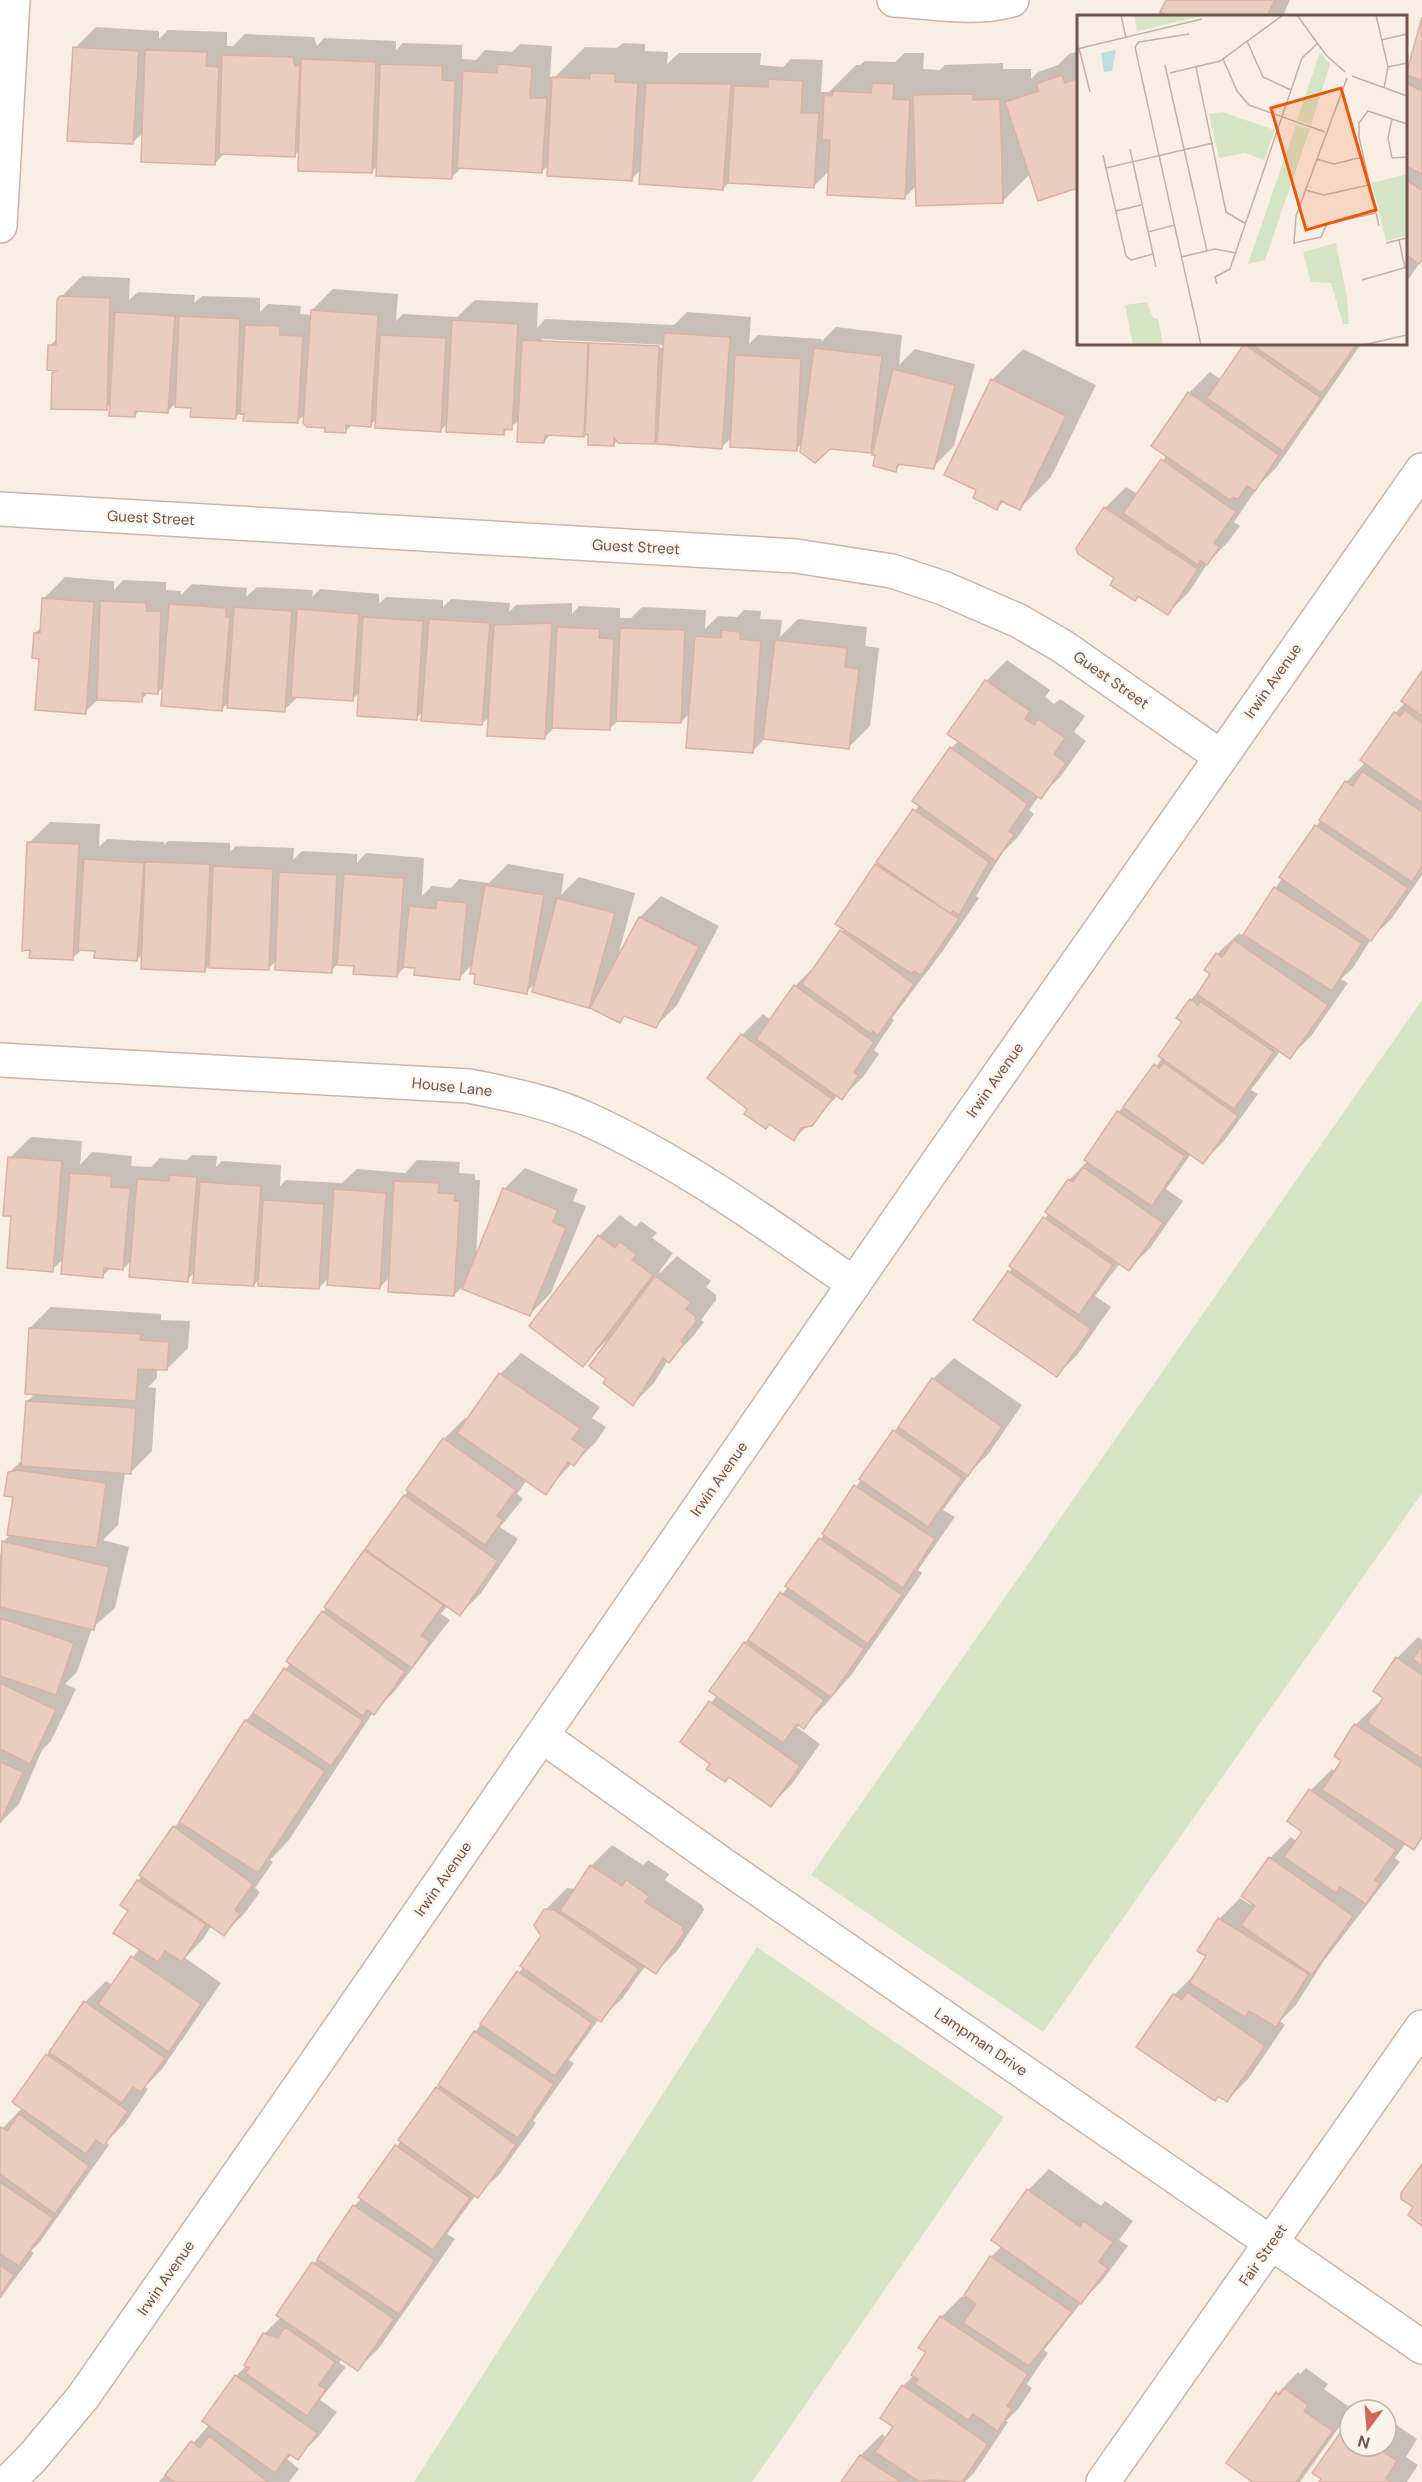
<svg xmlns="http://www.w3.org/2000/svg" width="1422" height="2482" font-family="'DM Sans',sans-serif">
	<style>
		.green { fill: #d5e4c5 }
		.shadow { fill: #0003; fill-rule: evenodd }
		.building { fill: #ebccc0; stroke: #dbb1a2; stroke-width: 1.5 }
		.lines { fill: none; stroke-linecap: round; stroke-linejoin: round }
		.minor-casing { stroke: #c8b6ac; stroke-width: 36 }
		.minor { stroke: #fff; stroke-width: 33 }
		.labels { text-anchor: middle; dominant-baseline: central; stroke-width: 4.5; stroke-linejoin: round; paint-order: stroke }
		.street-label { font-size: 15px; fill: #6e554d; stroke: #fcf3ea }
		.inset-road { fill: none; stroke: #c1b1a8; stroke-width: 1.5 }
		.view { fill: #e8590c; fill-opacity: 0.15; stroke: #e8590c; stroke-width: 3 }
		.inset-edge { fill: none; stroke: #6e554d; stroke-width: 3 }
	</style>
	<rect width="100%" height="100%" fill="#f9eee4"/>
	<path class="green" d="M1422 1000V1493L1043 2032 811 1875Z
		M757 1947 1004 2117 752 2482H414Z"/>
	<path class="shadow" d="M1168 0H1290L1283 16H1156L1162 12Z
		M1422 22V259L1406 283V73Z
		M96 27 159 31V39L168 30 227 32V46H233L245 34 314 37 317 46 324 38 396 41V50L403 43 462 45V59L476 60 485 50 512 52 520 44 552 46 550 77H555L585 47 617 48 623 43 645 44V51L668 52 667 64 679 53H761L760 65 783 67 791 59 823 60 821 92H829L856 65H860L865 61 895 62 905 53H924L923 69 940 70 945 65 1003 63V69H1031V79L1038 72 1058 65 1069 54 1078 51V187L1039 200 1030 174 1002 202 917 185 904 198 830 170 813 187 730 181 723 189 642 169 631 179 549 165 542 171 462 167 451 178 378 165 372 172 300 150 294 155 225 153 214 164 144 132 132 143 75 48Z
		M82 276 130 278 129 300 138 292 195 295 194 303 202 296 260 298V312L268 304 301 306 300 314 312 315V310L333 289 398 294 396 321 403 314 457 317 475 300 538 303 537 328 545 319 674 325 687 312 751 317 749 344 758 335 822 339 821 342 836 327 902 335 899 365 915 349 975 364 954 446 933 467 902 463 895 470 877 454 875 447 870 452 802 443 796 450 732 437 722 447 659 438 655 442 618 440 613 445 590 432 583 435 552 433 544 442 520 420 503 433 448 423 441 430 377 418 370 426 353 424 345 432 327 427 305 414 297 422 245 412H241L235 418 177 402 167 412 140 410 134 416 111 403 106 408 58 369 50 346 58 337 61 297ZM542 339 667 345V348L542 342Z
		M1247 344H1361L1276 468 1255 489 1256 490 1234 522 1240 526 1228 542 1209 561 1189 592 1168 613 1077 548 1105 508 1126 487 1138 494 1167 455 1189 393 1210 372 1221 380Z
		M1023 349 1096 385 1051 477 1020 508 1004 501 997 508 978 489 992 380Z
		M65 577 114 581V590L123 580 166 582V590L181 591V595L192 584 247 588 246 597 257 587 313 590 312 597 320 589 379 594V604L386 597 443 600V607L451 599 510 603 509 612 516 605 572 603V614L579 606 620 608V618H631L642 607 706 610 705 629 718 616 737 617 744 610 761 611 760 619 782 620 780 637 798 619 867 627 865 646 879 648 870 726 849 747 766 737 752 752 691 712 681 722 619 720 609 729 555 727 545 737 490 716 482 724 424 711 416 718 360 692 352 700 299 696 284 710 229 702 221 710 164 686 157 693 149 692 141 700 99 699 85 712 41 657 35 633 42 627 44 598Z
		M1007 660 1050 690 1045 697 1054 704 1060 699 1085 716 1074 732 1086 741 1061 776 1040 797 1039 796 1029 810 1034 814 1017 838 1003 852 976 896 979 898 942 952 892 1018 894 1020 874 1050 879 1054 863 1077 842 1098 838 1095 811 1125 807 1126 794 1139 749 1109 742 1035 763 1014 771 1020 795 986 816 965 845 928 876 865 920 804 951 748 959 741 949 734 986 681Z
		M1422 674V875L1392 918 1371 939 1353 968 1341 979 1348 983 1311 1036 1290 1057 1281 1050 1251 1090 1258 1094 1224 1141 1203 1162 1191 1154 1166 1189 1183 1201 1150 1248 1129 1269 1120 1263 1095 1296 1111 1307 1078 1354 1057 1375 975 1319 1013 1267 1011 1266 1049 1213 1047 1212 1069 1180 1088 1161 1086 1160 1118 1112 1132 1098 1163 1057 1184 1022 1191 1000 1212 974 1206 970 1217 954 1239 933 1242 935 1251 925 1346 782 1366 762 1362 759 1395 713 1406 702Z
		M50 822 100 824 99 847 107 839 164 842V845L168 841 230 843V852L236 846 294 848 293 860 302 851 357 854V863L366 853 424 858 422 896 432 886 451 888 459 879 489 883 508 864 564 874 561 895 579 877 635 893 618 956 640 917 661 896 719 926 677 1005 656 1026 626 1015 620 1022 596 999 589 1006 536 983 526 992 477 973 473 964 459 978 406 966 397 975 355 964 339 963 331 971 276 961 268 969 211 964 205 970 143 953 137 960 96 950 82 949 73 958 29 843Z
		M31 1137 82 1141 80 1165 92 1152 132 1156 131 1166 151 1167 160 1158 187 1160 192 1155 217 1156 216 1167 222 1161 281 1165 280 1186 286 1180 342 1183 357 1169 405 1173 417 1160 460 1162 459 1173 475 1174V1180H480L476 1258 504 1189 525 1168 578 1189 573 1201 586 1206 551 1293 530 1314 467 1282 454 1295 390 1277 379 1288 329 1277 319 1288 260 1279 254 1285 195 1272 187 1280 132 1260 123 1269 111 1268 102 1276 64 1258 52 1270 12 1215 10 1158Z
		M620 1215 636 1227 641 1221 657 1233 652 1238 673 1253 659 1272 660 1273 677 1256 711 1281 706 1287 716 1295V1300L701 1320 704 1322 690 1340 668 1360 654 1383 633 1404 608 1379V1339L583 1365 599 1236Z
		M51 1307 161 1314V1320L190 1321 188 1348 167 1369 157 1368V1378L148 1387 156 1388 152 1451 131 1472H125L118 1525 103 1540 129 1547 115 1608 92 1628 77 1672 65 1684 76 1689 51 1741 42 1750 19 1804 0 1823V1555L3 1542 11 1534 15 1496 9 1473 23 1459 27 1401 36 1393 30 1328Z
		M521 1353 600 1407 592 1418 606 1427 595 1443 574 1464 572 1463 545 1493 527 1480 517 1494 523 1499 500 1527 518 1539 481 1593 460 1614 448 1605 441 1614 450 1620 394 1692 372 1714 289 1840 270 1860 273 1862 255 1888 260 1892 245 1913 224 1934 212 1925 203 1939 185 1958 221 1983 162 2069 145 2087 148 2089 125 2123 106 2142 109 2145 39 2243 31 2251 34 2253 0 2299V2131L23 2107 47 2055 85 2002 106 1981 112 1985 140 1948 130 1910 122 1905 174 1827 184 1818 246 1721 291 1662 323 1612 444 1439 465 1418 468 1420 500 1374Z
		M954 1358 1022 1405 989 1453 974 1468 943 1510 955 1517 918 1570 922 1573 889 1621 852 1674 824 1706 803 1727 800 1725 797 1727 820 1744 792 1784 771 1805 682 1742 717 1695 745 1643 788 1587 894 1431 903 1422 933 1379Z
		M1418 1637 1422 1640V1839L1413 1848 1406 1843 1395 1858 1400 1862 1323 1962 1296 2005 1280 2021 1285 2025 1248 2079 1227 2100 1139 2047 1174 1995 1195 1974 1208 1955 1219 1919 1240 1898 1251 1905 1252 1903 1243 1896 1270 1858 1291 1837 1297 1841 1304 1831 1289 1821 1311 1790 1332 1769 1335 1772 1343 1760 1355 1725 1377 1704 1380 1706 1385 1698 1397 1658Z
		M612 1845 643 1865 648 1860 669 1874 665 1880 702 1905 704 1910 677 1951 656 1972 646 1965 622 1999 599 2019 569 2060 574 2063 533 2121 536 2123 499 2175 476 2195 447 2234 455 2239 379 2348 358 2369 342 2359 339 2363 346 2367 320 2400 337 2412 318 2437 297 2458 292 2454 287 2459 299 2469 289 2482H159L210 2424 204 2420 236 2376 247 2365 264 2334 281 2317 278 2314 314 2263 324 2252 354 2206 362 2198 475 2032 524 1966 543 1936 545 1910 567 1888 576 1889 591 1866Z
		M1049 2169 1101 2206 1105 2201 1133 2221 1119 2240 1128 2246 1102 2281 1084 2299 1044 2350 1048 2353 1027 2384 1032 2388 1019 2408 1006 2421 1008 2422 974 2473 965 2482H843L861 2455 882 2434 887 2438 895 2426 903 2386 914 2375 928 2352 941 2317 962 2296 964 2297 991 2257 1002 2246 1028 2190Z
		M1306 2368 1328 2384 1324 2389 1352 2409 1300 2482H1255L1228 2463 1278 2393 1298 2372 1300 2374Z
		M1367 2406 1374 2410H1363Z
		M1386 2418 1417 2439 1406 2457 1418 2465 1407 2482H1321L1323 2478 1314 2473 1350 2423V2446H1386Z"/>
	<path class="building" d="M1166 0H1275L1267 16H1171L1160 12Z
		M1422 17V80L1406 75Z
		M73 47 139 51 133 144 67 141Z
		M145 50 207 52 206 66 219 67 215 165 141 162Z
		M222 55 293 57 295 66 300 65 295 157 219 154Z
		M301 59 376 62 372 173 298 171Z
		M380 64 442 66V80L455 81 452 179 376 176Z
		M498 64 532 67 530 98H547L542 173 457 168 463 71 497 73Z
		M590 73 615 74V82L638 83 632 181 547 176 552 77 590 79Z
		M1062 75 1065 83 1078 78V188L1038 201 1005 102 1039 91 1036 84Z
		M768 79 803 81 801 113H819L814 188 728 183 734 86 768 87Z
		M646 83 731 84 723 190 639 184Z
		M872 83 894 84 893 99 910 100 905 199 827 195 830 140H822L824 95 832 96 833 91 871 93Z
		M1406 83 1422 91V174L1406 166Z
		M973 94V100L1000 99 1003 203 916 206 913 95Z
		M1406 180 1422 190V260L1419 264 1408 256 1406 261Z
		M60 296 110 298 107 410 51 409 52 373 56 371 47 370 48 345H56L57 300Z
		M311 310 378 315 371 427 346 425V433L325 432V428L307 427 303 423Z
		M115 312 175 316 168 413 135 411V417L109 416Z
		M179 316 240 319 236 419 190 417 191 408 175 407Z
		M452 320 518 324 512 430 504 429V435L446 432Z
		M245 325 280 326V335L303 336 298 423 243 421 244 413 240 414Z
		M664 333 730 337 722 449 657 444Z
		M380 335 446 338 441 432 375 428Z
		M522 340 588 343 584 437 545 435 544 443 517 442Z
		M589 343 659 346 655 444 618 443 614 438V446L588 445V434L585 435Z
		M1244 344 1321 398 1283 451 1207 398Z
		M1251 344H1357L1322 393Z
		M814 348 882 356 871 453 830 449 815 463 800 452Z
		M735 355 801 359 797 451 730 447Z
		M893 369 955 385 934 469 898 464 896 472 873 466 875 455H872Z
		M991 379 1066 416 1020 510 1001 501 997 510 973 498 976 490 944 475Z
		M1188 392 1279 455 1255 491 1247 486 1238 499 1233 497 1230 500 1151 446Z
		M1161 459 1236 512 1214 543 1220 547 1207 565 1200 560 1198 565 1123 513Z
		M1104 507 1198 569 1168 615 1138 596 1135 601 1110 585 1114 578 1078 554 1076 548Z
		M42 598 94 602 86 714 35 710 39 659 32 658 34 633H40Z
		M100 601 146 603V611H161L158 694 142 693V702L97 700Z
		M169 604 226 608V617H230L222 711 161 706Z
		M234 607 292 611 285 712 227 708Z
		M297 609 359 614 353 701 291 697Z
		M363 617 423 621 417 720 357 716Z
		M429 619 490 623 482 725 421 721Z
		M552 623 545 739 487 736 494 625Z
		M557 627 600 629 599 638 614 639 610 730 552 728Z
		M620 628 685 630 681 723 616 721Z
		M722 630 740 632V639L761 641 753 753 686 748 695 636 721 638Z
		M775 640 847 648 845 667 859 669 849 749 763 739Z
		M1422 671V716L1401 701Z
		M985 680 1030 711 1025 719 1034 725 1038 719 1065 738 1054 754 1066 763 1041 799 947 734Z
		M1405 710 1422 723V803L1360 760 1394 712 1400 716Z
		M950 747 1028 804 1009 831 1014 835 996 861 912 801Z
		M1362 771 1422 812V866L1412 882 1319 820 1345 781 1353 786Z
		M913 809 989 862 959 915 953 911 951 914 876 862Z
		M1315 825 1408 888 1371 941 1279 877Z
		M27 842 79 844 73 960 29 958 30 950 22 951Z
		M84 859 144 863 137 961 94 958 95 951 78 950Z
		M145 862 210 864 205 972 141 969Z
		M875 864 959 919 921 975 914 971 912 974 835 924Z
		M213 866 273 869 269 970 209 968Z
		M279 872 337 875 332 973 275 970Z
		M344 874 404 878 397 977 353 974 354 966 337 965Z
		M485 885 544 895 527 994 474 984 475 974H470Z
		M1274 887 1362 943 1332 991 1243 935Z
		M557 898 615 913 589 1008 532 992Z
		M437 900 467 903 460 980 414 975 415 968 403 967 409 906 436 909Z
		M639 917 699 947 656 1028 624 1016 620 1023 590 1008Z
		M840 930 914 984 878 1035 873 1031 871 1034 802 984Z
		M1234 940 1328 1005 1290 1059 1197 994 1210 974 1204 970 1216 953 1222 957Z
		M794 985 874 1042 854 1072 859 1075 842 1100 756 1039Z
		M1190 999 1198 1005 1200 1001 1274 1052 1234 1109 1158 1056 1182 1022 1176 1018Z
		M741 1034 832 1099 812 1126 801 1128 794 1141 769 1124 766 1129 744 1114 747 1109 707 1078Z
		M1164 1063 1238 1116 1203 1164 1123 1107 1154 1064 1159 1068Z
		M1117 1111 1185 1156 1152 1206 1084 1160Z
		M8 1157 62 1161 53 1272 7 1268 11 1216H3Z
		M1083 1167 1163 1223 1129 1271 1045 1212 1068 1179 1073 1182Z
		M70 1173 111 1176V1187L130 1188 123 1270 104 1268 103 1278 61 1274Z
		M170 1175 197 1177 188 1282 129 1277 137 1179 169 1181Z
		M394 1181 439 1183 438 1193 455 1194 454 1201H460L454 1296 388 1292Z
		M200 1182 261 1186 254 1286 193 1283Z
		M503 1188 558 1210 553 1222 566 1228 530 1316 462 1289Z
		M334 1189 386 1193 380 1289 327 1285Z
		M263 1200 324 1204 319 1289 258 1286Z
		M1043 1217 1113 1265 1079 1315 1009 1266Z
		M598 1235 615 1248 619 1241 637 1255 632 1260 653 1275 583 1367 529 1326Z
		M1008 1271 1091 1329 1057 1377 973 1320Z
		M655 1276 691 1302 686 1309 695 1316 696 1322 681 1341 684 1344 669 1363 663 1358 633 1406 603 1383 606 1379 589 1366Z
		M29 1328 141 1334 140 1340 169 1342 167 1370 138 1369 136 1401 25 1394Z
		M499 1373 580 1428 572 1439 586 1449 574 1466 568 1462 546 1495 457 1433Z
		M932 1378 1002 1427 968 1476 898 1427Z
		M26 1401 136 1408 131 1474 21 1466Z
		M893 1430 962 1478 928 1527 859 1479Z
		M443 1438 516 1490 497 1516 503 1520 485 1545 406 1490Z
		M17 1470 106 1483 97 1548 7 1535 13 1497 4 1496 8 1472Z
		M854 1485 935 1539 903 1588 822 1534Z
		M404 1495 498 1561 460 1616 365 1549Z
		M819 1538 902 1595 868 1644 785 1586Z
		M2 1541 109 1567 94 1630 0 1607Z
		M364 1550 443 1605 421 1636 430 1641 412 1668 324 1607Z
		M780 1592 864 1649 831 1697 748 1640Z
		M322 1611 405 1672 374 1715 367 1710 363 1716 286 1661Z
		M0 1618 74 1643 56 1695 0 1676Z
		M744 1642 824 1700 804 1729 797 1724 783 1743 709 1691Z
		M1422 1646V1666L1413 1659Z
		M1396 1657 1422 1675V1759L1367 1722 1383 1698 1373 1691Z
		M284 1668 363 1721 331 1766 253 1713Z
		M0 1683 56 1710 30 1764 0 1749Z
		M709 1701 800 1766 771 1807 729 1777 725 1782 706 1769 710 1764 680 1742Z
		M245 1720 325 1771 258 1873 179 1822Z
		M1354 1724 1422 1768V1837L1414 1850 1322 1790 1341 1761 1334 1756Z
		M0 1762 23 1772 0 1823Z
		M1309 1789 1396 1850 1375 1880 1380 1883 1366 1904 1340 1887 1336 1893 1284 1857 1302 1832 1287 1821Z
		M173 1826 253 1884 235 1910 240 1914 224 1936 139 1875Z
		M1269 1857 1353 1916 1312 1975 1241 1925 1255 1906 1241 1896Z
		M590 1865 622 1886 626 1880 649 1896 645 1902 682 1926 684 1933 656 1974 560 1911Z
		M137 1880 206 1924 182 1962 165 1951 158 1962 113 1933 128 1911 120 1905Z
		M544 1909 554 1910 639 1969 601 2022 520 1966 541 1936 534 1925Z
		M1218 1918 1309 1974 1276 2027 1249 2011 1245 2017 1189 1983 1206 1956 1197 1951Z
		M131 1956 201 2004 169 2052 98 2004Z
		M517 1971 592 2023 555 2076 480 2024Z
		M1187 1992 1265 2046 1227 2102 1218 2096 1215 2101 1136 2047 1173 1994 1182 2000Z
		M84 2001 165 2058 141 2092 133 2087 122 2103 49 2052Z
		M474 2031 554 2084 518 2138 438 2085Z
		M46 2054 128 2111 104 2146 96 2140 86 2154 12 2102Z
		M436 2087 516 2145 478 2198 398 2140Z
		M19 2114 89 2166 55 2214 0 2174V2129L1 2127 7 2131Z
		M395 2145 470 2198 433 2250 358 2197Z
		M1422 2164V2226L1408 2215 1413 2207 1401 2199V2193Z
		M0 2182 53 2218 19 2266 0 2254Z
		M1027 2189 1080 2227 1083 2221 1113 2242 1099 2262 1108 2268 1081 2304 991 2240Z
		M353 2205 435 2260 399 2314 317 2259Z
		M990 2256 1072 2312 1029 2366 963 2323 976 2304 964 2295Z
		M312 2262 394 2319 358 2371 276 2315Z
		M0 2265 14 2275 0 2295Z
		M940 2316 1028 2374 1007 2406 1012 2409 998 2431 973 2414 968 2420 915 2384 918 2379 911 2375 926 2352 918 2348Z
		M285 2327 335 2362 319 2385 326 2389 307 2416 245 2373 249 2368 244 2365 263 2333 278 2338Z
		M235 2375 317 2433 298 2460 289 2454 275 2473 202 2421Z
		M902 2385 988 2444 962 2482 931 2480 920 2482 875 2452 893 2427 880 2418Z
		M1284 2388 1308 2405 1304 2411 1333 2431 1296 2482H1252L1226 2463 1276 2392 1279 2395Z
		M1345 2426 1350 2429V2446H1375L1397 2461 1386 2478 1391 2482H1319L1321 2479 1312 2473Z
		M209 2436 268 2482H174L165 2475 191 2441 200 2448Z
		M860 2455 901 2482H841Z"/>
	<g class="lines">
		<defs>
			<path id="minor" d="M894 0C932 2 975 11 1012 0
				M0 226 13 0
				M0 509 796 556 892 571 943 588 1019 621 1062 646 1220 756
				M0 1060 469 1086C509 1094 550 1102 587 1119 682 1162 769 1225 854 1284
				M542 1736 722 1864 1422 2347
				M8 2482 32 2458 83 2397 293 2096 940 1159 1422 470
				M1103 2482 1422 2027"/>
		</defs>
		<use href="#minor" class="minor-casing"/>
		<use href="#minor" class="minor"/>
	</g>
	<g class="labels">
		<g class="street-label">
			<text transform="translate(151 518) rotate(3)">Guest Street</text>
			<text transform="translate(636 547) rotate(3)">Guest Street</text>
			<text transform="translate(1111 680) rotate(35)">Guest Street</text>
			<text transform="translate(1273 681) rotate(-55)">Irwin Avenue</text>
			<text transform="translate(995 1080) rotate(-55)">Irwin Avenue</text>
			<text transform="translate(452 1087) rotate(6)">House Lane</text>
			<text transform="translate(719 1479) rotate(-55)">Irwin Avenue</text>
			<text transform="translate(443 1879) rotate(-55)">Irwin Avenue</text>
			<text transform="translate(981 2042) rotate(34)">Lampman Drive</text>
			<text transform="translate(1263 2255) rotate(-55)">Fair Street</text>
			<text transform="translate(166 2278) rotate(-55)">Irwin Avenue</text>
		</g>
	</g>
	<g transform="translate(1077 15)">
		<rect width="330" height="330" fill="#f9eee4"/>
		<path d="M57 0H124V1L60 16ZM243 37 253 49 234 110 220 105ZM145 97 198 115 187 145 168 138 142 143 132 99ZM219 110 233 114 188 245 171 249ZM330 159V221L309 226 295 168ZM259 228 270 282 272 309H266L254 268 234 267 226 237ZM70 287 76 303 81 304 86 330H56L48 290Z" fill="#d5e4c5"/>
		<path d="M39 35 35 56 27 57 24 38Z" fill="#bcdfdf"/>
		<path class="inset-road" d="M44 0 49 23M220 0 249 40 268 57M299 0 311 52 307 73M112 19 62 27 58 32 124 330M304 25 330 19M170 26 186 62 214 75M2 33 13 77M0 34 125 4M146 44 160 76 172 90 248 117M88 50 130 236M119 52 149 197 169 209M311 52 330 48M93 58 143 46 206 0M275 61 330 81M270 63 219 201 217 228 244 222 250 209 299 198M315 104 311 123 315 143 330 142M53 134 76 239M26 140 49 241 54 245 76 239 79 252M239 144 257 149 286 142M29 153 136 128M228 175 247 180 292 170M39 196 64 190M302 211 282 122V108L291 96 330 109M71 217 98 210M322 225 328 253M309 228 330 223M104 242 138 234 159 238M285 265 330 252M140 269 138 262 153 254 225 43 241 28M286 330 330 320"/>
		<path class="view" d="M264 73 299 195 229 215 194 93Z"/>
		<rect width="330" height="330" class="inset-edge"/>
	</g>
	<g transform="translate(1368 2428) rotate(196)"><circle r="28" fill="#fcf3ea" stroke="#c3b4ab" stroke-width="1.5"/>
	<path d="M0-4.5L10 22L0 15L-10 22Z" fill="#d36659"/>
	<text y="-9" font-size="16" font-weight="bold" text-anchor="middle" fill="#6e554d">N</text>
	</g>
</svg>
